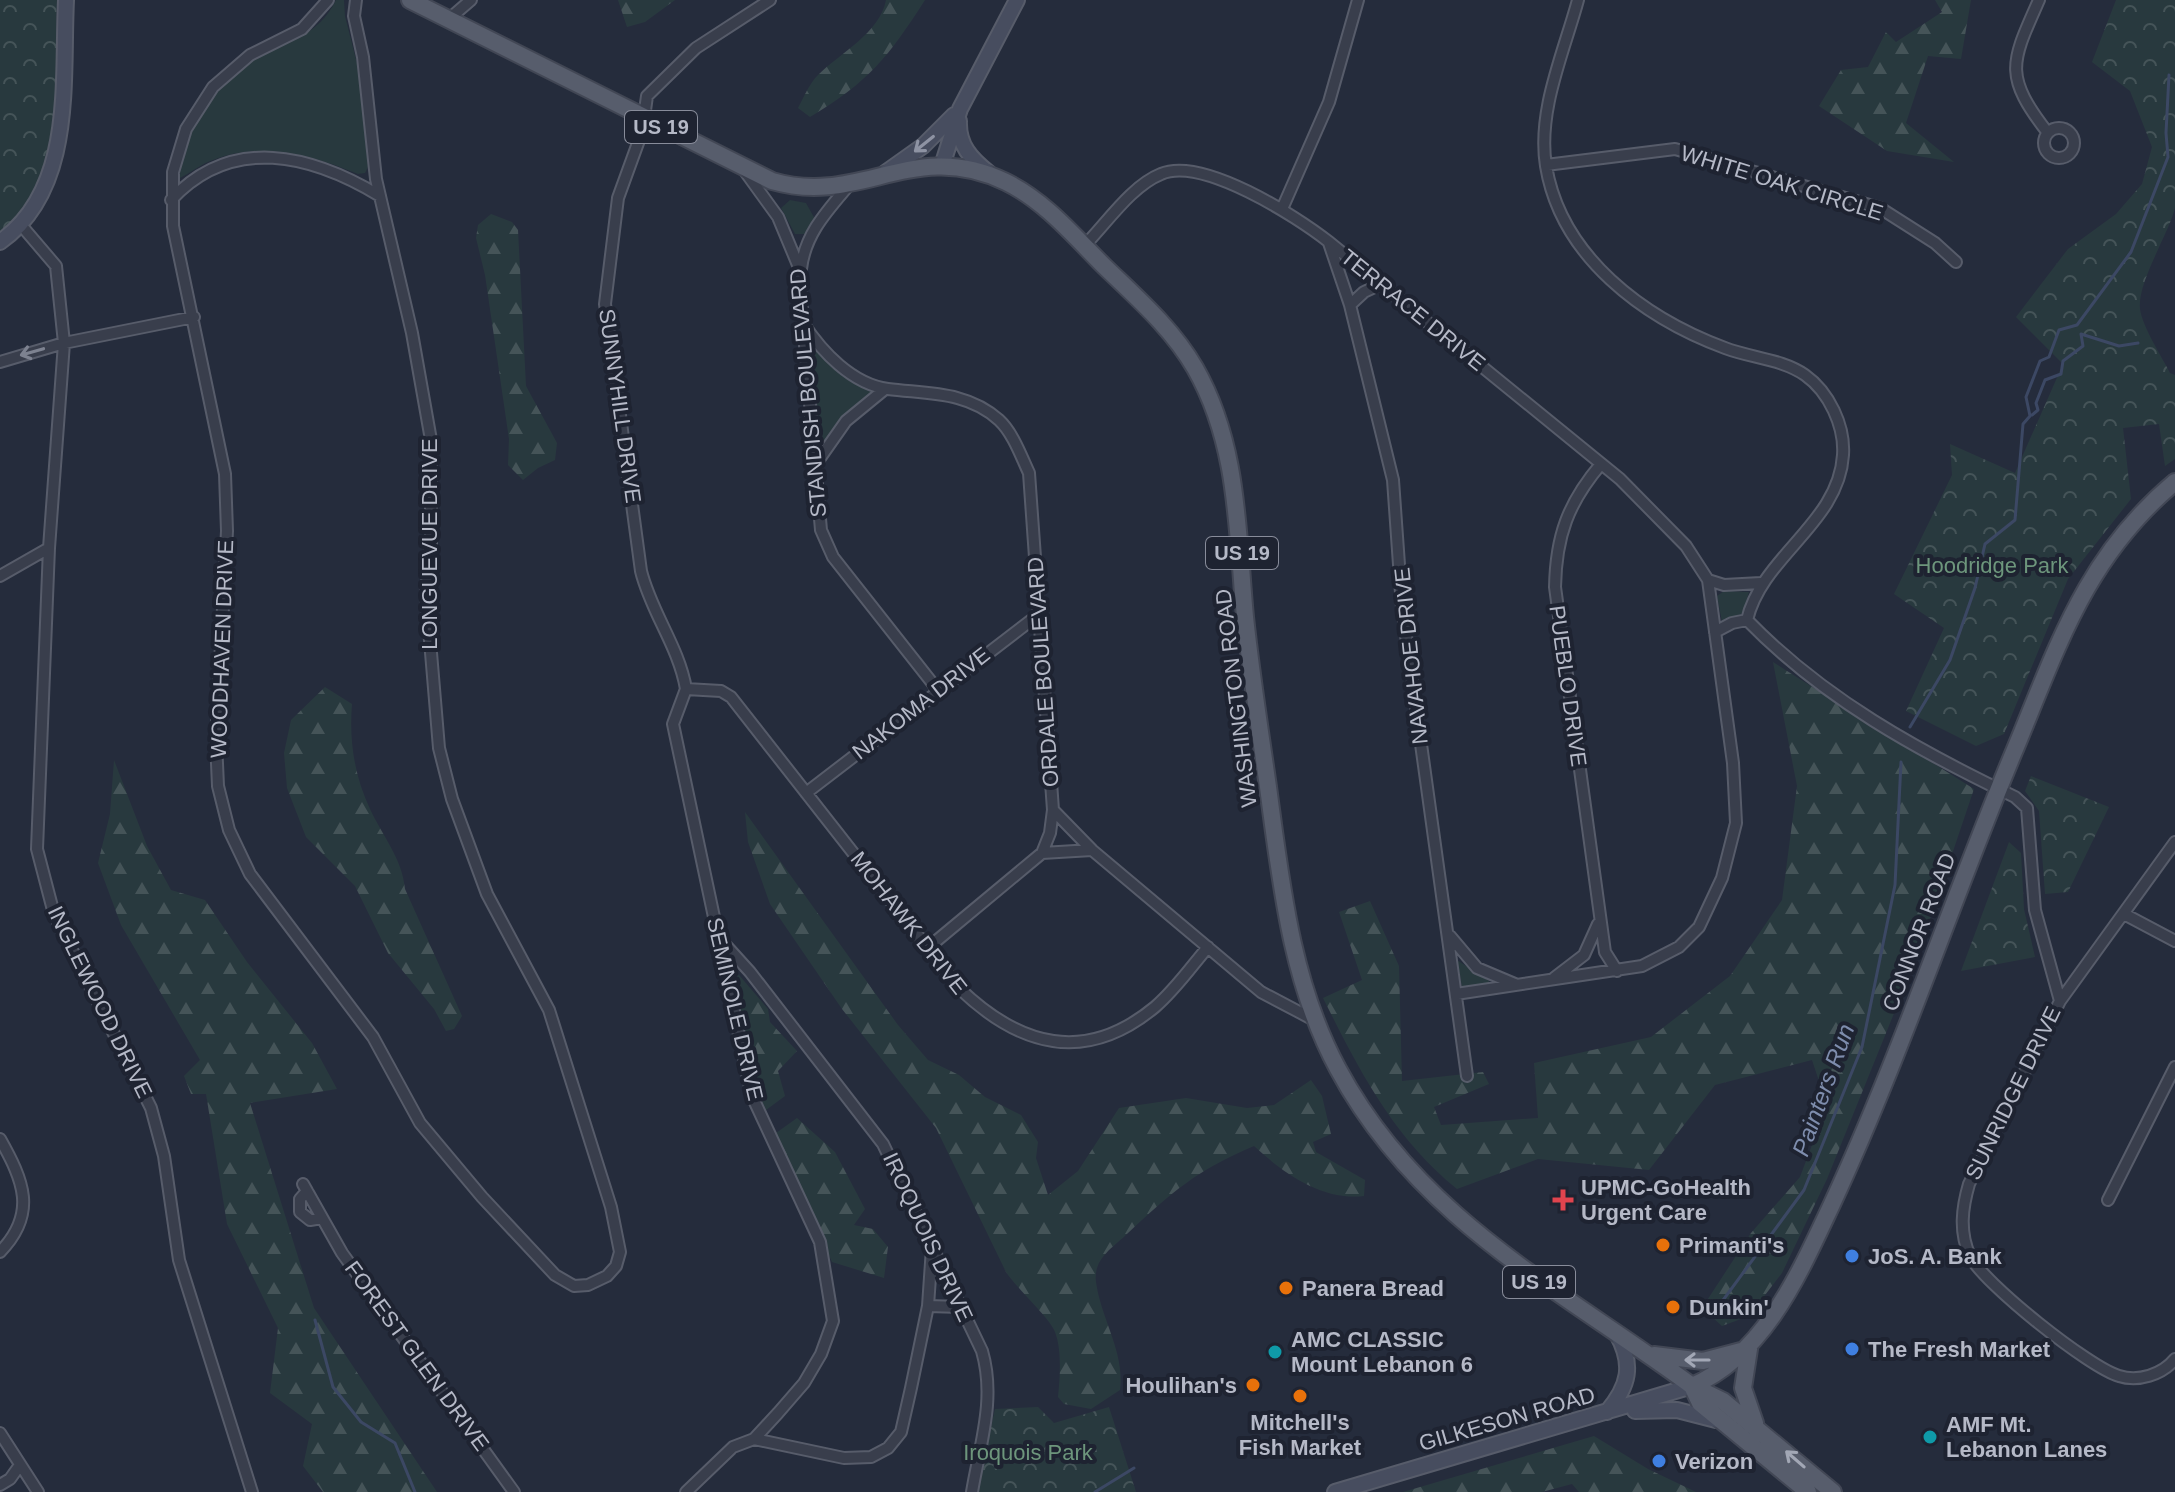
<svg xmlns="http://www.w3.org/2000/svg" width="2175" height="1492" font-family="Helvetica,sans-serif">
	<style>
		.grass { fill: #28393e }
		.forest { fill: url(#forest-firs) }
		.park { fill: url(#park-crowns) }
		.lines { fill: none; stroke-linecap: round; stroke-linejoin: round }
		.stream { stroke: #3c4864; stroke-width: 3 }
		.street-casing { stroke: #575c6a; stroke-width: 14 }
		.secondary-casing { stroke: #575c6a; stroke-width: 18 }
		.primary-casing { stroke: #424755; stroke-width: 20 }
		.street { stroke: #393e4c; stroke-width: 10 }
		.secondary { stroke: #474d5f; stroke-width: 14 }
		.primary { stroke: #575d6c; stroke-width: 16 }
		.oneway { stroke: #8e93a3 }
		.oneway2 { stroke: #7d8290 }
		.oneway3 { stroke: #a2a7b5 }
		.health-dot { fill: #e0444e; stroke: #1e2331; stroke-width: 3 }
		.food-dot { fill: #e8710a; stroke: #1e2331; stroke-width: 3 }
		.shop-dot { fill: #3f7fe0; stroke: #1e2331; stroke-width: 3 }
		.culture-dot { fill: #0f9aa8; stroke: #1e2331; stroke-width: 3 }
		.labels { text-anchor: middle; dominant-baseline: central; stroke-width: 8; stroke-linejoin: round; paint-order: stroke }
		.shield { fill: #1e2331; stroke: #888c9a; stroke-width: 2 }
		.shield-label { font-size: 20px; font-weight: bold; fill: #b5b9c7 }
		.street-label { font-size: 22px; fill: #b5b9c7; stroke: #1e2331 }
		.park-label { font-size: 22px; fill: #6d967c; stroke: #1e2331 }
		.poi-label { font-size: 22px; font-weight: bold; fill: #b5b9c7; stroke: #1e2331; text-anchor: start }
		.water-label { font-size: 24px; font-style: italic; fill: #7e8dad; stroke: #1e2331 }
	</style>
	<defs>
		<pattern id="forest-firs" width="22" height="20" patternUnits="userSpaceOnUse" patternTransform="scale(2)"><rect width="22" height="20" fill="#28393e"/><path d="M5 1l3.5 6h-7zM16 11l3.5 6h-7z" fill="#455458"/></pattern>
		<pattern id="park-crowns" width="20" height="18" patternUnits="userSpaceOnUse" patternTransform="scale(2)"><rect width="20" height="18" fill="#28393e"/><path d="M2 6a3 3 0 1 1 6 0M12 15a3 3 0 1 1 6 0" fill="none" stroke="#455458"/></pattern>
	</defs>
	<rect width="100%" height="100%" fill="#252c3c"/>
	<path class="grass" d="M336 0H344L345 16 359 71 368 167 365 173 358 174C311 155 263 141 213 160 201 164 190 173 180 178 179 133 217 84 253 61 284 43 319 36 336 0Z
		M790 200 806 203 815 219 806 234H795L781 208Z
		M810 346 842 376 876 393 841 419 816 454Z
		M1724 591 1749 592 1743 613 1722 622 1717 596Z
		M1457 960 1489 981V983L1462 987Z"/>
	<path class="forest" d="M618 0H675L645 22 627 27Z
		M886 0H925C889 56 869 82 810 117L798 108C804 97 809 84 818 75 840 53 880 33 886 0Z
		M1935 0H1971L1961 59 1928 56 1906 123 1954 162 1887 151 1819 106 1841 70 1868 67 1886 32 1896 42 1942 12Z
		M491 214 512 222 518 230 526 386 557 443 555 460 538 468 523 480 508 465 509 439 485 275 476 238 478 225Z
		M1773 662 1974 789 1920 949 1827 1179 1782 1273 1749 1316 1722 1326 1702 1308 1751 1233 1800 1177 1827 1105 1812 1060 1715 1085 1649 1170 1538 1159 1457 1189C1393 1137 1359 1070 1323 998L1362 980 1339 912 1370 901 1399 966 1402 1081 1483 1072 1489 1084 1434 1107 1441 1125 1538 1118 1534 1063 1651 1037 1730 976 1782 900 1797 786Z
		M325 687 352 704C349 740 354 775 370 809 383 837 402 858 405 889L462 1016 454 1029 446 1031 434 1009 388 953 355 886 306 837 287 788 284 753 291 720Z
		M114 760 147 846 171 890 205 900 247 962 312 1043 337 1089 250 1103 314 1308 437 1492H323L303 1466 312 1424 270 1393 278 1328 227 1224 206 1094H191L184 1076 200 1060 121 925 98 863 110 814Z
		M745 812 898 1025 928 1060 959 1075 985 1097 1021 1115 1038 1142 1036 1158 1048 1195 1078 1171 1119 1108 1186 1098 1247 1108 1274 1105 1311 1080 1322 1096 1331 1134 1313 1142 1316 1152 1365 1180 1364 1196C1322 1201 1283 1173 1254 1146 1197 1170 1172 1192 1128 1233 1113 1248 1093 1258 1096 1282 1101 1319 1125 1352 1120 1390L1091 1409 1064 1404 1058 1397C1060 1378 1062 1350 1055 1332 1050 1318 1017 1289 1006 1272L936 1128 842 1009 770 904 748 842Z
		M739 975 768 1009 770 1022 797 1051 778 1071 785 1096 766 1110 758 1093 733 979Z
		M797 1118 835 1152 865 1209 854 1225 873 1229 888 1247 884 1278 832 1262 776 1133Z
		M1594 1436 1648 1469 1696 1492H1579L1572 1484 1542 1492H1403Z"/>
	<path class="park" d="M0 0H57C54 75 68 181 0 232Z
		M2116 0H2175V208C2168 235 2137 283 2140 309 2142 326 2162 357 2170 373L2175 375V459L2165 466 2159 424 2123 428 2131 499 2068 579 2004 734 1976 746 1906 711 1944 628 1894 594 1952 475 1950 444 2015 473 2063 364 2016 317 2068 249 2116 214 2142 184 2152 147 2130 91 2092 62Z
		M2031 776 2109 807 2068 892 2045 894 2039 811 2025 791Z
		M2009 842 2021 853 2024 909 2035 957 1961 971Z
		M1038 1407 1054 1423 1109 1407 1136 1492H976L995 1409Z"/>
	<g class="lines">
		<path class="stream" d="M2032 415 2038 410 2036 403 2045 380 2061 374 2063 361 2083 346 2081 334 2119 346 2138 343
			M1910 727 1950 660 1975 588 1985 544 2015 520 2023 424 2030 416 2026 397 2040 361 2049 357 2059 330 2077 325 2131 252 2168 157 2166 133 2169 75
			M1718 1307 1804 1190 1862 1047 1895 885 1901 762
			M315 1320 333 1387 361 1422 395 1443 415 1492
			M1095 1492 1134 1468"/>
		<defs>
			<path id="street" d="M328 0 302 29 250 55 213 87 186 129 173 172V226L225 474 227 531 216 741 218 786 229 830 250 874 373 1037 420 1123 482 1197 555 1275 574 1286 588 1285 607 1276 616 1266 620 1252 611 1207 549 1010 487 894 452 799 439 748 426 593 431 546V440L412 333 376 179 363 57 354 16 356 0
				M1578 0C1564 52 1537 111 1546 166 1561 257 1644 318 1725 348 1751 358 1782 359 1805 375 1829 392 1845 426 1843 455 1839 523 1762 556 1747 620
				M2039 0C2011 63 2003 75 2048 133
				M449 19 471 0
				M2044 143a15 15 0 1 1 30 0a15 15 0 1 1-30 0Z
				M1546 165 1675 149 1880 208 1935 243 1956 262
				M744 170 778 217 798 265 821 530 833 557 937 689
				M171 200C232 134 312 155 380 196
				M1282 209 1329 102 1358 0
				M21 225 56 266 64 343 49 548 37 849 54 914 151 1108 164 1156 179 1260 252 1492
				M1329 243 1350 305 1393 480 1402 607 1467 1076
				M1084 246C1106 224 1131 186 1161 174 1202 156 1296 216 1329 242L1620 479 1686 546 1708 580 1733 763 1736 823 1722 878 1699 927 1679 947 1642 966 1456 994
				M801 269C805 234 827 211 849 185
				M1350 305 1364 292 1381 284
				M803 323C822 352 852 384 888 389 927 394 967 391 999 420 1013 433 1021 456 1029 473L1053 810 1092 850 1261 992 1316 1021
				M0 362 64 343 194 317
				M1601 464C1568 503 1556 536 1555 587L1605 952 1617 971
				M813 468 846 421 885 389
				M0 576 49 548
				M1708 580 1724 585 1761 583
				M1747 620C1824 699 1917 750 2015 797L2027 808 2035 910 2060 1001 1969 1184C1962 1208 1959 1232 1970 1256 1983 1283 2090 1368 2119 1376 2138 1382 2162 1375 2175 1359
				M1715 632 1732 623 1747 620
				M686 689 673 724 752 1096 820 1242 833 1321 821 1354 804 1383 778 1413 754 1439 733 1447 686 1492
				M686 689C679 647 651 612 641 571L605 304 618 198 642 132 647 96 696 48 770 0
				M686 689 721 691 731 697 959 988C1019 1046 1085 1065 1155 1007 1175 990 1191 967 1208 947
				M806 793 1038 615
				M1042 853 1050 833 1053 810
				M2124 914 2175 941
				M1450 936 1477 968 1515 984
				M721 940 750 972 883 1144 982 1351C996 1399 980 1444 972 1492
				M929 947 1042 853 1092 850
				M1554 978 1584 955 1598 924
				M2060 1001 2175 842
				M0 1139C23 1180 38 1213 0 1252
				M303 1184 342 1253 514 1492
				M307 1191 300 1199V1212L310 1220 322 1218
				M2108 1200 2175 1067
				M928 1306 961 1307
				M0 1433 38 1492
				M754 1439 844 1458 871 1457 888 1448 901 1432 911 1388 928 1306 932 1248
				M0 1485 10 1479 20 1465"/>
			<path id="secondary" d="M959 121C958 145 971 159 989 173
				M942 166 960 109 1017 0
				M885 173 923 146 954 115
				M0 242C75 189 62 81 66 0
				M1635 1411 1677 1410 1716 1420
				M1607 1412C1629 1386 1634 1365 1617 1334
				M1335 1492 1692 1386"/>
			<path id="primary" d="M410 0 772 181C861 207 913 137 1006 182 1045 201 1074 236 1104 266 1136 297 1172 328 1195 368 1239 445 1237 532 1245 617 1251 674 1260 731 1268 787 1281 883 1291 982 1338 1069 1419 1220 1559 1288 1692 1386L1723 1401 1833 1492
				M1749 1349 1743 1388 1755 1423
				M1654 1355 1703 1361 1741 1351
				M1692 1386C1765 1355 1800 1272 1832 1204 1900 1057 1951 903 2013 754 2057 649 2084 558 2175 482
				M1692 1386 1700 1403 1808 1492"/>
		</defs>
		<use href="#street" class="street-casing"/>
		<use href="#secondary" class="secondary-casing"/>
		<use href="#primary" class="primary-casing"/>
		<use href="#street" class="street"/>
		<use href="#secondary" class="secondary"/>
		<use href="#primary" class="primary"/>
	</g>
	<defs><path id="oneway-shaft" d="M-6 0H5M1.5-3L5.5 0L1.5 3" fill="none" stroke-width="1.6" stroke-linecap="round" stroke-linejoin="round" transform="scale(2)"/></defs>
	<use class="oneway" href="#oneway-shaft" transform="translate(924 144) rotate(141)"/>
	<use class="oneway2" href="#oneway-shaft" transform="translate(32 352) rotate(164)"/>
	<g class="oneway3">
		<use href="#oneway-shaft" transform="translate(1697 1360) rotate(180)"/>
		<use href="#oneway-shaft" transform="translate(1795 1459) rotate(-139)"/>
	</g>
	<path class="health-dot" d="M1559 1188h8v8h8v8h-8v8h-8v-8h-8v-8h8z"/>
	<g class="food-dot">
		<circle cx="1663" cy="1245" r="8"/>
		<circle cx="1286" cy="1288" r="8"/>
		<circle cx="1673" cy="1307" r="8"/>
		<circle cx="1253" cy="1385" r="8"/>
		<circle cx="1300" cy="1396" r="8"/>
	</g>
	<g class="shop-dot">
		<circle cx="1852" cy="1256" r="8"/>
		<circle cx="1852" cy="1349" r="8"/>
		<circle cx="1659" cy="1461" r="8"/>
	</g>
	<g class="culture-dot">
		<circle cx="1275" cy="1352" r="8"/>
		<circle cx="1930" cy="1437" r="8"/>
	</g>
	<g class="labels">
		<g class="shield">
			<rect x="625" y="111" width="72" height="32" rx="6"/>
			<rect x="1206" y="537" width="72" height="32" rx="6"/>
			<rect x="1503" y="1266" width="72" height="32" rx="6"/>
		</g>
		<g class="shield-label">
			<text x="661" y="127">US 19</text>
			<text x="1242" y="553">US 19</text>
			<text x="1539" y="1282">US 19</text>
		</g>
		<g class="street-label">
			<text transform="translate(1782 183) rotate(17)">WHITE OAK CIRCLE</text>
			<text transform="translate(1413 310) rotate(39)">TERRACE DRIVE</text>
			<text transform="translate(808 393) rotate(-95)">STANDISH BOULEVARD</text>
			<text transform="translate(620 406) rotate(82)">SUNNYHILL DRIVE</text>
			<text transform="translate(429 544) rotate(-90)">LONGUEVUE DRIVE</text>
			<text transform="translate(222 649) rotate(-88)">WOODHAVEN DRIVE</text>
			<text transform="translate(1411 656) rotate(-96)">NAVAHOE DRIVE</text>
			<text transform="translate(1043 672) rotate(-94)">ORDALE BOULEVARD</text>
			<text transform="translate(1568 686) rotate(82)">PUEBLO DRIVE</text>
			<text transform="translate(1236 698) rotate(-97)">WASHINGTON ROAD</text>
			<text transform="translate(921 703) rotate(-38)">NAKOMA DRIVE</text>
			<text transform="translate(909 923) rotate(52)">MOHAWK DRIVE</text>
			<text transform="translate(1919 932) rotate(-69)">CONNOR ROAD</text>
			<text transform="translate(100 1002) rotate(64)">INGLEWOOD DRIVE</text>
			<text transform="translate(735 1009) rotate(77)">SEMINOLE DRIVE</text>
			<text transform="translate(2013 1093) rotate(-64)">SUNRIDGE DRIVE</text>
			<text transform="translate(928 1237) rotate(65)">IROQUOIS DRIVE</text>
			<text transform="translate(417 1356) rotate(54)">FOREST GLEN DRIVE</text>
			<text transform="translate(1507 1419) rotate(-16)">GILKESON ROAD</text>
		</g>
		<g class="park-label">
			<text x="1992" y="565">Hoodridge Park</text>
			<text x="1028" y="1452">Iroquois Park</text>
		</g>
		<g class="poi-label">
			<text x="1581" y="1187">UPMC-GoHealth<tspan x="1581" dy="25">Urgent Care</tspan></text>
			<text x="1679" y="1245">Primanti's</text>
			<text x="1868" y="1256">JoS. A. Bank</text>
			<text x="1302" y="1288">Panera Bread</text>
			<text x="1689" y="1307">Dunkin'</text>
			<text x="1291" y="1339">AMC CLASSIC<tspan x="1291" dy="25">Mount Lebanon 6</tspan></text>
			<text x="1868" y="1349">The Fresh Market</text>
			<text x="1237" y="1385" text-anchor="end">Houlihan's</text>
			<text x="1300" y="1422" text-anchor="middle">Mitchell's<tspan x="1300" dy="25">Fish Market</tspan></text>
			<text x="1946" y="1424">AMF Mt.<tspan x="1946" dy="25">Lebanon Lanes</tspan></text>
			<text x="1675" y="1461">Verizon</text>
		</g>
		<g class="water-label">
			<text transform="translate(1823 1090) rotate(-70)">Painters Run</text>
		</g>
	</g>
</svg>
